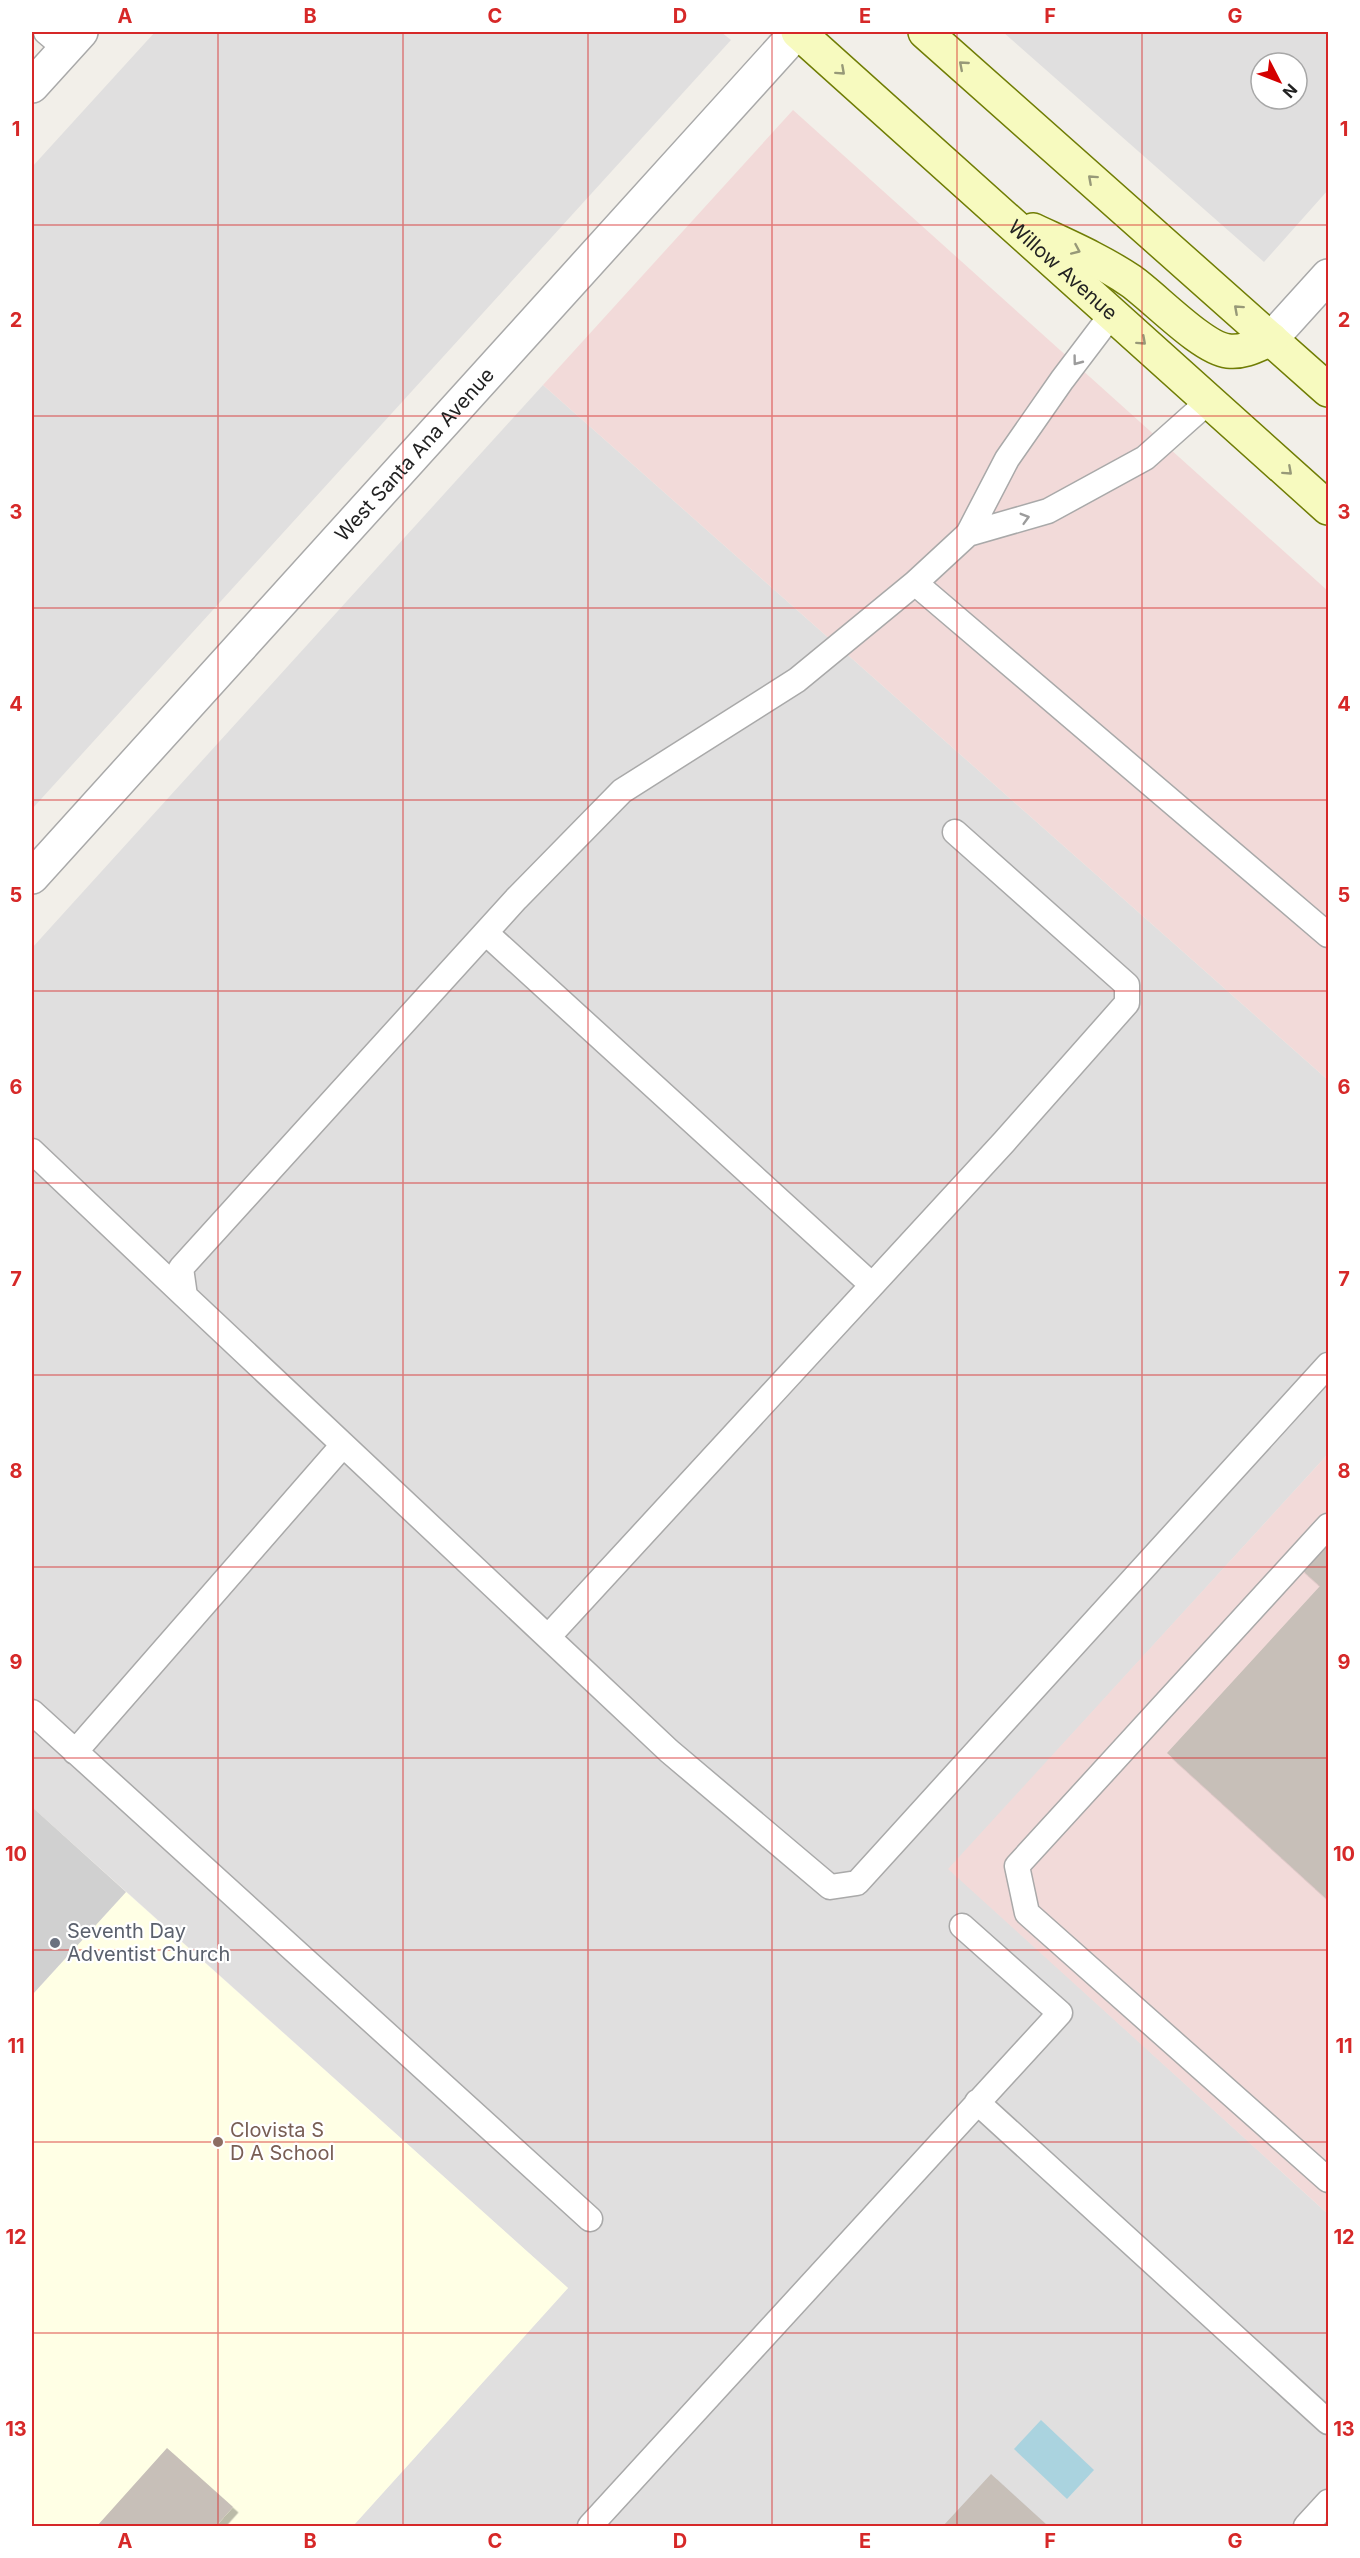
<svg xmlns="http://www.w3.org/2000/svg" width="1360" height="2558" font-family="Inter,sans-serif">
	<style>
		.residential { fill: #e0dfdf; fill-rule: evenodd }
		.commercial { fill: #f2dad9 }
		.education { fill: #ffffe5 }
		.religious { fill: #d0d0d0 }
		.water { fill: #aad3df }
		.building { fill: #c7bfb8; filter: url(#shadow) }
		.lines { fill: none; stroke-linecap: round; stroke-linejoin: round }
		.service-casing { stroke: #a9a9a9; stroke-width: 27 }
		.minor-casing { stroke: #a9a9a9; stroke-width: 36 }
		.secondary-casing { stroke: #707d05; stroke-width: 36 }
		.service { stroke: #fff; stroke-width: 24 }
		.minor { stroke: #fff; stroke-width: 33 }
		.secondary { stroke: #f7fabf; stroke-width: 33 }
		.oneway { stroke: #979978 }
		.oneway2 { stroke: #9c9c9c }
		.grid { fill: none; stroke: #d62828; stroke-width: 1.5; stroke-opacity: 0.55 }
		.worship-dot { fill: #6b7280; stroke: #fff; stroke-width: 2 }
		.education-dot { fill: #8d6e63; stroke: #fff; stroke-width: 2 }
		.labels { text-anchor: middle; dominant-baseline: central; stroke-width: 4.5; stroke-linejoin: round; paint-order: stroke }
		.street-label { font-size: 20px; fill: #222; stroke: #fff }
		.worship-label { font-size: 20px; fill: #5b616d; stroke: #fff; text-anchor: start }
		.education-label { font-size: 20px; fill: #785e54; stroke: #fff; text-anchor: start }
		.neatline { fill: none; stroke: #d62828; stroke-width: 2 }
		.grid-label { font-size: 20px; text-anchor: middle; font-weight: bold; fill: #d62828 }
	</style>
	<defs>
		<filter id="shadow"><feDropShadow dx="5.5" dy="5.5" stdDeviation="0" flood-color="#0004"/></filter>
	</defs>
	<rect width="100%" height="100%" fill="#f2efe9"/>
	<path class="residential" d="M155 32H721L731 40 32 809V167Z
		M1003 32H1328V190L1264 262ZM1261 63H1297V99H1261Z
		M543 385 1328 1080V1454L949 1869 1328 2214V2526H353L568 2288 32 1807V948Z"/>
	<path class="commercial" d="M793 110 1328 591V1080L543 385Z
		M1328 1454V2214L948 1869Z"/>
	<path class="education" d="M126 1892 568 2288 353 2526H32V1995Z"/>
	<path class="religious" d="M32 1807 126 1892 32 1995Z"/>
	<path class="water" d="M1041 2420 1094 2470 1067 2499 1014 2449Z"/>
	<path class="building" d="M1328 1534V1900L1167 1753 1320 1586 1299 1567Z
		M167 2448 233 2507 216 2526H97Z
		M991 2474 1048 2526H943Z"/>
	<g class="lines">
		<defs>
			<path id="service" d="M46 32 65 48
				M1112 314 1062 380 1007 459 968 534 915 583 797 680 622 791 516 899 181 1268 185 1296 669 1751 830 1887 857 1883 1328 1365
				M968 534 1048 511 1145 458 1209 401
				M915 583 1328 935
				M486 933 872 1285
				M32 1151 185 1296
				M1328 1526 1017 1866 1027 1913 1328 2180
				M548 1637 1004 1142 1127 1003V985L955 832
				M32 1712 590 2219
				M75 1752 343 1445
				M977 2102 1328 2422
				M590 2526 1060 2013 962 1926
				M1306 2526 1328 2502"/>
			<g id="minor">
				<path d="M32 86 81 32"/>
				<path d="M1271 339 1328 276"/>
				<path id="s1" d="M32 877 797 32"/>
			</g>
			<g id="secondary">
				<path id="s2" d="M798 32 1328 508"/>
				<path d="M925 32 1328 390"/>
				<path d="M1033 230C1067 246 1100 260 1131 281 1155 298 1202 348 1228 351 1244 353 1257 345 1271 339"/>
			</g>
		</defs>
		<use href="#service" class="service-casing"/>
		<use href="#minor" class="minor-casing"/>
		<use href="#secondary" class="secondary-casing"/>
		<use href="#service" class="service"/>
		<use href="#minor" class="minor"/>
		<use href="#secondary" class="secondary"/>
	</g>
	<defs><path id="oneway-chevron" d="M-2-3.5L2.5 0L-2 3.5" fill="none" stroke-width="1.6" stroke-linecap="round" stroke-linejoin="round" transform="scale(1.5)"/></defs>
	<g class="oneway">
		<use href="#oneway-chevron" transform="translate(963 65) rotate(-139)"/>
		<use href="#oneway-chevron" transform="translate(841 71) rotate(42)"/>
		<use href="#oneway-chevron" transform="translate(1092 179) rotate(-138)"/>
		<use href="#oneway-chevron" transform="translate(1076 250) rotate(24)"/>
		<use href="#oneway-chevron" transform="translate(1238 309) rotate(-138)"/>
		<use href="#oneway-chevron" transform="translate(1142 341) rotate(42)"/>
		<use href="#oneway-chevron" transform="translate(1288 471) rotate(42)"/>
	</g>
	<g class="oneway2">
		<use href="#oneway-chevron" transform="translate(1077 361) rotate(127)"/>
		<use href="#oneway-chevron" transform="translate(1025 518) rotate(-16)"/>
	</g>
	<path class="grid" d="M218 32V2526M403 32V2526M588 32V2526M772 32V2526M957 32V2526M1142 32V2526M32 225H1328M32 416H1328M32 608H1328M32 800H1328M32 991H1328M32 1183H1328M32 1375H1328M32 1567H1328M32 1758H1328M32 1950H1328M32 2142H1328M32 2333H1328"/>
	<circle class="worship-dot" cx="55" cy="1943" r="6"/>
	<circle class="education-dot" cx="218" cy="2142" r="6"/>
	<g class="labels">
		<g class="street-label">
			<text stroke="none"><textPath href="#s2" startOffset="356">Willow Avenue</textPath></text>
			<text stroke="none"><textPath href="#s1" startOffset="570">West Santa Ana Avenue</textPath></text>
		</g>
		<g class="worship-label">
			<text x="67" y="1931">Seventh Day<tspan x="67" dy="23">Adventist Church</tspan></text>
		</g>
		<g class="education-label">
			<text x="230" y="2130">Clovista S<tspan x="230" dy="23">D A School</tspan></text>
		</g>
	</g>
	<rect width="1360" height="2558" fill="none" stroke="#ffffff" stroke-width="66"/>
	<g transform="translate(1279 81) rotate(132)"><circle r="28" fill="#ffffff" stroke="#a7a7a7" stroke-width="1.5"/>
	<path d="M0-4.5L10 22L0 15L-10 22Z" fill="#d40000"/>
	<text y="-9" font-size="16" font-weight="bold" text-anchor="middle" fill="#222222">N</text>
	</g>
	<rect x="33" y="33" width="1294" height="2492" class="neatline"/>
	<g class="grid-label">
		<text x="125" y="23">A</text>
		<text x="310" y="23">B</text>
		<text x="495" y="23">C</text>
		<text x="680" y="23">D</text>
		<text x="865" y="23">E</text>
		<text x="1050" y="23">F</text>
		<text x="1235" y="23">G</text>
		<text x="16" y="136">1</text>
		<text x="1344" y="136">1</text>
		<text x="16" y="327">2</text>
		<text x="1344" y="327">2</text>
		<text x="16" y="519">3</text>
		<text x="1344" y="519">3</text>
		<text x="16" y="711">4</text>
		<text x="1344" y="711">4</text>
		<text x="16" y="902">5</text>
		<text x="1344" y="902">5</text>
		<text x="16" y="1094">6</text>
		<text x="1344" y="1094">6</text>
		<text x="16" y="1286">7</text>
		<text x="1344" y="1286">7</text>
		<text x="16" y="1478">8</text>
		<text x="1344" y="1478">8</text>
		<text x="16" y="1669">9</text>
		<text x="1344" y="1669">9</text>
		<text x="16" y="1861">10</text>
		<text x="1344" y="1861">10</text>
		<text x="16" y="2053">11</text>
		<text x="1344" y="2053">11</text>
		<text x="16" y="2244">12</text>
		<text x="1344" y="2244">12</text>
		<text x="16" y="2436">13</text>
		<text x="1344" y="2436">13</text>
		<text x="125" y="2548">A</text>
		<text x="310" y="2548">B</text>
		<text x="495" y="2548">C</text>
		<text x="680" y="2548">D</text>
		<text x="865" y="2548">E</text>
		<text x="1050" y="2548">F</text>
		<text x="1235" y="2548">G</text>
	</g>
</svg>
